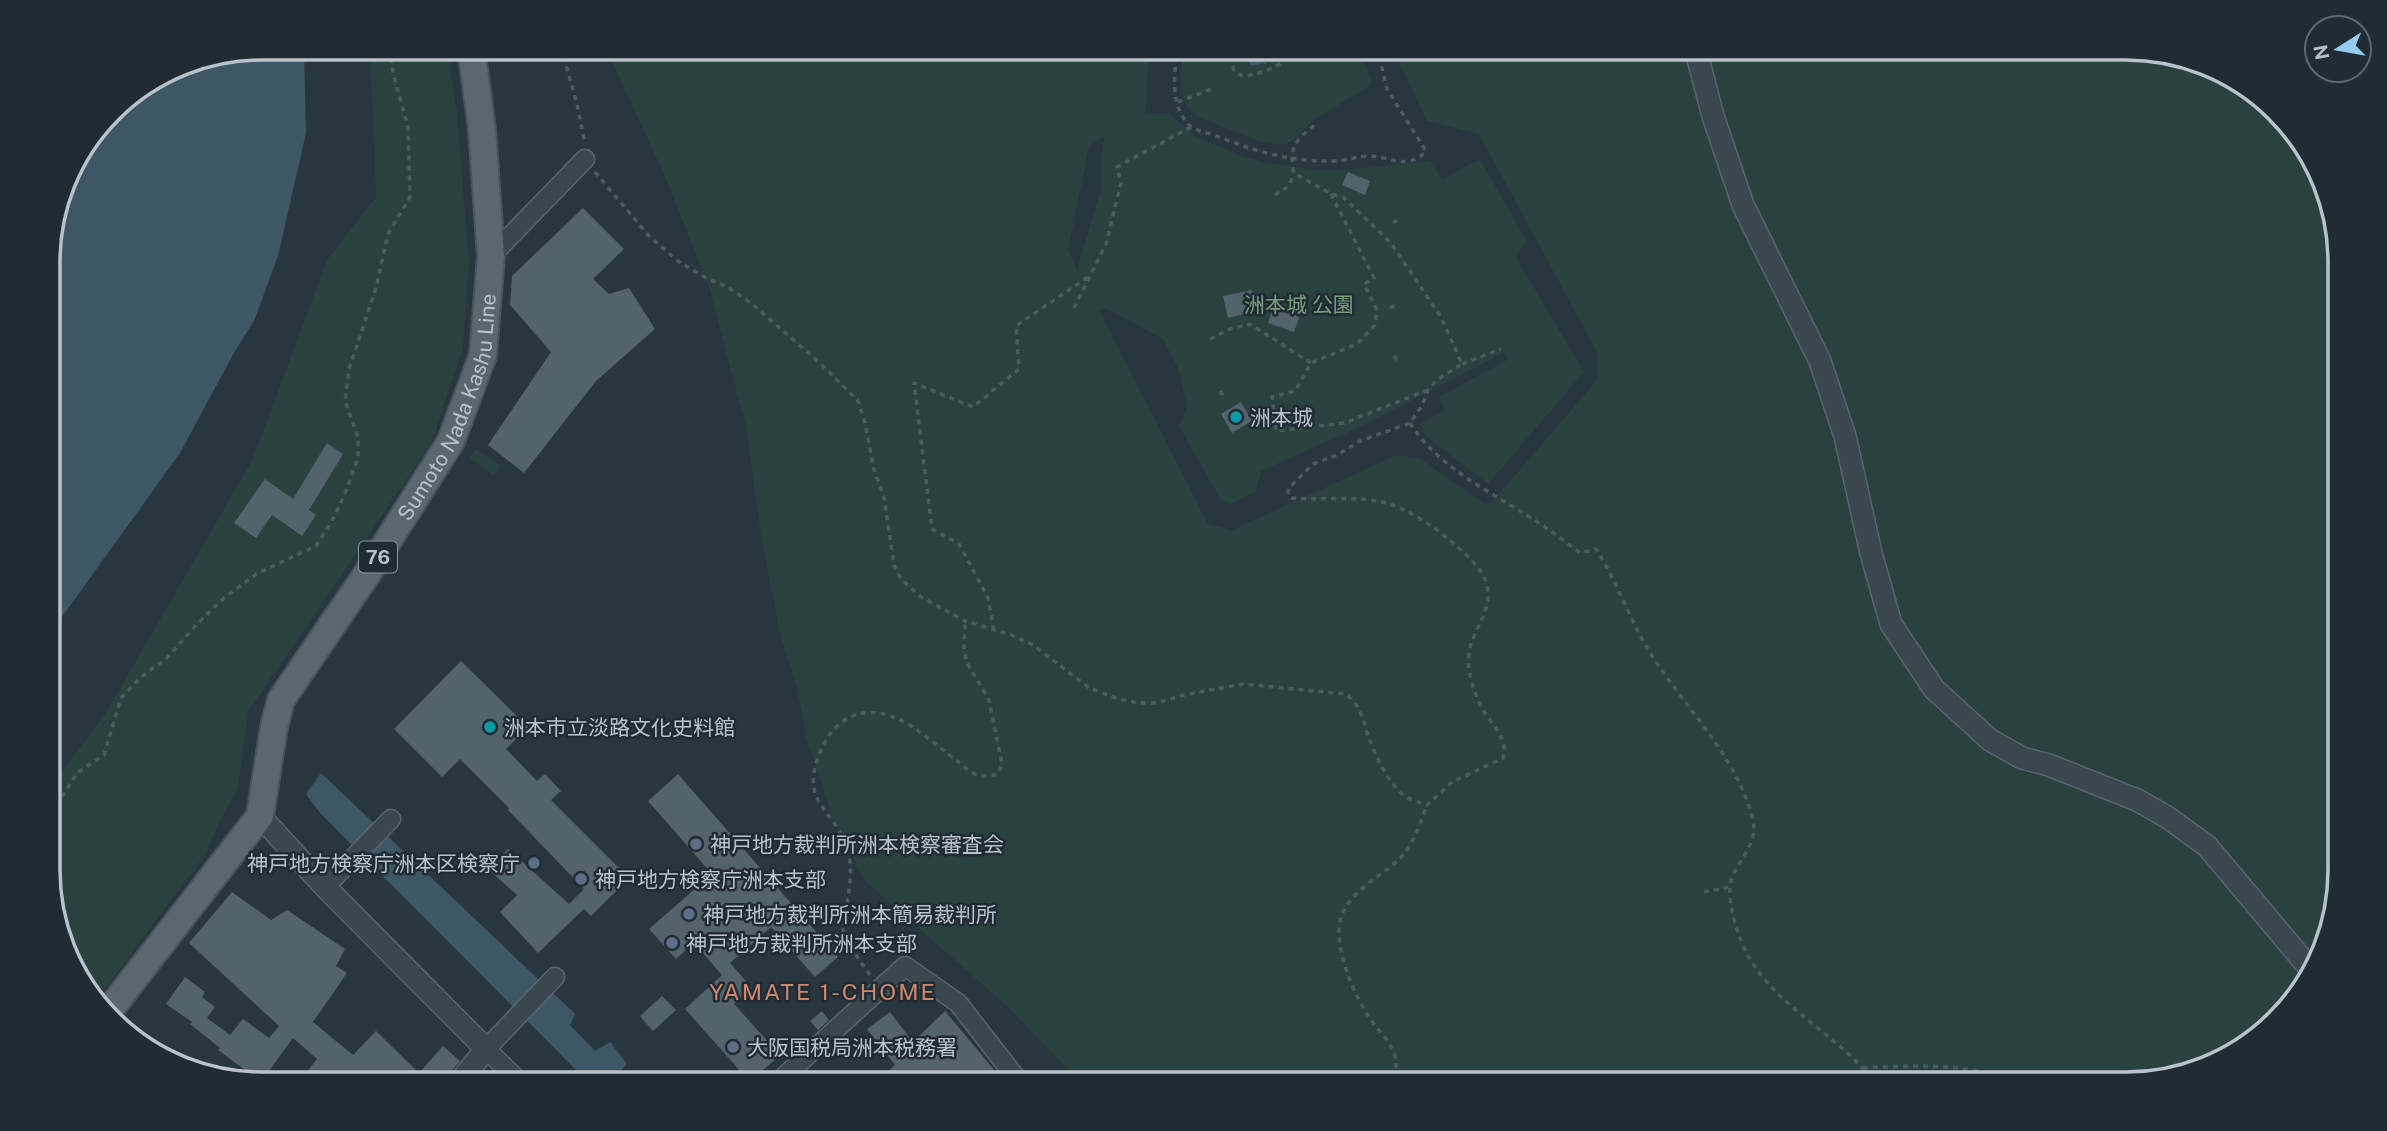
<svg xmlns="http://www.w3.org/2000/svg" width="2387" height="1131" font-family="'Public Sans','Noto Sans JP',sans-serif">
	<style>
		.green { fill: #2a423f; fill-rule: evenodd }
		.water { fill: #3e5767 }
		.building { fill: #53636c }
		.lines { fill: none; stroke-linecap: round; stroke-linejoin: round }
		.minor-casing { stroke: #59656d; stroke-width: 21 }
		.tertiary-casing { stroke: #59656d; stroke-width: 24 }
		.primary-casing { stroke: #48535b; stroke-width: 30 }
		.path { stroke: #495e5c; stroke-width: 3.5; stroke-dasharray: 5 5; stroke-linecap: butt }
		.minor { stroke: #3b474f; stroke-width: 18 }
		.tertiary { stroke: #3b474f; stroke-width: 21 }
		.primary { stroke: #5a676f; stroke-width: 26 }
		.culture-dot { fill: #0f9aa8; stroke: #202c34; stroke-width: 2.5 }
		.service-dot { fill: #5c6f8a; stroke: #202c34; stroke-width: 2.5 }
		.labels { text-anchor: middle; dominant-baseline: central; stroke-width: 5; stroke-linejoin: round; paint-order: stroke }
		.shield { fill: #202c34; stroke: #8a959d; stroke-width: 2 }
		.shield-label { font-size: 19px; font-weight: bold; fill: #b8c2ca }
		.park-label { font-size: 21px; fill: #789e79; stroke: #202c34 }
		.street-label { font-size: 21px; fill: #b8c2ca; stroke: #202c34 }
		.poi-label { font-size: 21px; fill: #b8c2ca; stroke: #202c34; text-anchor: start }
		.neighbourhood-label { font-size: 23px; letter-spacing: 2px; fill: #cf856e; stroke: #202c34 }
		.rim { fill: none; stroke: #b8c2ca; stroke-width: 3.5 }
	</style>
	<rect width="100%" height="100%" fill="#27363f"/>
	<path class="green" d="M367 47H447L457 114 469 262 463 347 431 444 248 712 238 788 218 825 205 855 95 1002 91 999 49 898V788L104 716 253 459 327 260 376 197 371 72Z
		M605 47H1149L1146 113H1168L1195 136 1241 156 1262 162 1311 169 1347 170 1430 161 1442 180 1477 160 1481 161 1527 242 1517 253V259L1584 372 1488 484 1427 437 1420 424 1445 410 1439 397 1507 360 1505 352 1366 424 1261 471 1256 491 1229 505 1221 500 1179 426 1187 407 1179 370 1163 339 1106 308 1099 310 1208 524 1232 530 1397 455 1421 459 1485 504 1493 501 1597 380V352L1479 134 1427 121 1395 54V47H2125L2208 64 2296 132 2338 234 2340 869 2323 952 2295 1000 2245 1047 2139 1083 1082 1084 1007 1006 864 880 833 818 807 739 796 684 781 638 761 536 746 427 709 287 665 176ZM1105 136 1101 154V189L1077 269 1068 250 1089 146Z
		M1183 47H1356L1372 80 1370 86 1313 120 1294 140 1283 145 1261 142 1196 116C1175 100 1181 70 1183 47Z
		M476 449 501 466 494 476 469 458Z"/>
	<path class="water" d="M262 47H304L306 133 278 256 254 321 235 351 180 453 49 635 48 247 70 167 120 101 180 63Z
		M1234 47H1253L1252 51 1255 55 1263 54 1266 51V47H1278C1270 56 1265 67 1251 65L1245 55 1236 57Z
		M321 773 575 1014 570 1025 595 1051 610 1042 627 1064C615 1077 608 1084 590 1084L320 813 306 794Z"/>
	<path class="building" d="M1348 172 1370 181 1365 195 1342 185Z
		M583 208 624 249 593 279 609 294 629 288 655 329 596 381 524 473 488 445 551 352 510 305 512 276Z
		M1252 290 1257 311 1228 318 1223 296Z
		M1275 303 1301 312 1294 332 1268 323Z
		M1241 402 1252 421 1232 433 1221 414Z
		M327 443 343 454 309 510 316 515 302 536 272 515 256 538 234 523 265 479 293 499Z
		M461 661 528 727 506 749 537 781 545 774 561 791 551 800 629 878 591 916 584 909 538 953 500 912 517 895 489 870 508 849 569 904 584 889 508 810 509 808 460 759 442 777 394 729Z
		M678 774 838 957 815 977 771 927 730 963 752 988 734 1004 780 1055 750 1082 685 1009 722 975 694 943 676 959 649 929 712 874 648 801Z
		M232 892 271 920 287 910 345 949 336 966 347 973 313 1022 353 1055 376 1031 419 1073 443 1046 460 1061 441 1084H297L317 1059 293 1038 261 1082 218 1050 220 1048 190 1024 192 1022 166 1004 185 977 205 992 202 997 215 1007 207 1018 230 1035 243 1019 269 1038 279 1026 189 943Z
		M662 996 676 1010 653 1031 640 1016Z
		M822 1011 829 1020 818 1030 810 1021Z
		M945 1011 1006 1084H875L895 1065 867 1029 890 1012 913 1042Z"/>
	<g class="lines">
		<defs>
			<path id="minor" d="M491 256 585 159
				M325 887 391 819
				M522 1084 486 1049 555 977
				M776 1084 905 966 958 1003 1021 1084"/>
			<path id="tertiary" d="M1695 47 1713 116 1743 205 1820 361 1845 436 1871 553 1891 624 1934 689 1990 740 2022 758 2049 765 2137 800 2167 817 2207 846 2312 971
				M260 816 325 887 486 1049 458 1084"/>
			<g id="primary">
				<path id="s1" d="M108 1012 260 816 274 727 281 700 367 574 451 441 483 355 491 256 482 129 471 47"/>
			</g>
		</defs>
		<use href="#minor" class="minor-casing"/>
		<use href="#tertiary" class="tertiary-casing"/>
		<use href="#primary" class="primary-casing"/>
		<path class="path" d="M561 47 577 104 585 144
			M1177 47C1175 73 1169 104 1189 125 1195 131 1210 133 1219 137 1257 152 1292 162 1334 161 1345 161 1355 157 1366 156 1390 155 1406 172 1426 151L1387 89 1377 47
			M1226 47 1234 70 1242 76C1262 75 1286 64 1299 47
			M1262 53 1265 64
			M1178 102 1214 88
			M595 172 649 236 679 262 708 279 726 286 751 303 821 364 858 401 865 423 874 470 884 497 894 565 901 579 921 597 965 621 1011 635 1033 645 1089 688 1119 699 1138 703H1156L1184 695 1243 684 1345 694C1360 704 1363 719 1368 736 1375 754 1387 781 1402 794 1409 800 1419 802 1427 805L1452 782 1497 761 1503 758C1509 739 1492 725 1483 710 1477 699 1471 683 1469 670 1464 638 1489 620 1488 593 1487 574 1473 561 1460 549 1435 527 1406 505 1372 500 1346 497 1318 500 1292 498L1288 495 1289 488 1313 464 1337 455 1360 441 1410 423 1422 406 1428 390 1437 380 1462 364 1441 317 1391 243 1343 197 1331 194 1294 173C1288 149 1296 139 1315 125
			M1331 194 1374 278 1364 284 1377 310 1375 325 1357 344 1311 363 1295 391 1272 397 1276 431 1344 423 1428 390
			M1275 195 1289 186 1294 173
			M1393 223 1397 220
			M1074 308 1106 244 1121 183 1117 167 1191 127
			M1390 308 1396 305
			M1210 339 1230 329 1250 324 1311 363
			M1394 356 1397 360
			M1462 364 1501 349
			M1220 391 1225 399
			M1410 423C1439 469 1492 492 1536 521 1551 531 1566 542 1580 553L1596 549C1619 585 1632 627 1656 662 1689 711 1739 761 1753 820 1758 843 1740 858 1732 878 1725 897 1737 933 1745 950 1773 1007 1838 1032 1874 1083
			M994 630 988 598 959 544 932 529 914 383 973 407 1019 369 1016 326 1088 277
			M49 875 57 805 77 773 104 755 121 698 141 677 166 659 198 623 225 597 258 573 316 546 334 517 346 491 358 458V437L345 401 349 369 376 288 388 234 410 197 408 127 393 73 390 47
			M1704 892 1730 887
			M870 975 846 941 843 931C845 908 854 879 849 856 839 808 796 807 821 750 827 736 838 721 853 716 893 700 930 742 960 763 965 767 971 773 977 775 984 777 992 775 998 774L1002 764 989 700 967 663 964 649 965 621
			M1863 1068C1912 1066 1967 1061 2013 1083
			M1382 1083 1396 1067C1397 1045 1380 1034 1369 1017 1353 993 1331 943 1342 914 1354 888 1381 877 1400 858 1414 845 1420 822 1427 805"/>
		<use href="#minor" class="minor"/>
		<use href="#tertiary" class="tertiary"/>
		<use href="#primary" class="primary"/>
	</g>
	<g class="culture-dot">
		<circle cx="1236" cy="417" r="7"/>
		<circle cx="490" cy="727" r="7"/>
	</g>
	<g class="service-dot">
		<circle cx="696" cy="844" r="7"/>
		<circle cx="534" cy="863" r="7"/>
		<circle cx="581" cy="879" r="7"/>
		<circle cx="689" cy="914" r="7"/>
		<circle cx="672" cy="943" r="7"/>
		<circle cx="733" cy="1047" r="7"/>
	</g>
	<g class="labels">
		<rect class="shield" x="359" y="541.5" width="38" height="31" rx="5"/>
		<g class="shield-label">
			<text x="378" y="557">76</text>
		</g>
		<g class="park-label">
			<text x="1299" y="304">洲本城 公園</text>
		</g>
		<g class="street-label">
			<text stroke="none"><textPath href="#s1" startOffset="707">Sumoto Nada Kashu Line</textPath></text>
		</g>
		<g class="poi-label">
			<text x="1250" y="417">洲本城</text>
			<text x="504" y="727">洲本市立淡路文化史料館</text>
			<text x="710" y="844">神戸地方裁判所洲本検察審査会</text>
			<text x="520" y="863" text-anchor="end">神戸地方検察庁洲本区検察庁</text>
			<text x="595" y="879">神戸地方検察庁洲本支部</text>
			<text x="703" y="914">神戸地方裁判所洲本簡易裁判所</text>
			<text x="686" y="943">神戸地方裁判所洲本支部</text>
			<text x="747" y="1047">大阪国税局洲本税務署</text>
		</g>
		<g class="neighbourhood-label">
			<text x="823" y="991">YAMATE 1-CHOME</text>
		</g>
	</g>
	<path d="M0 0H2387V1131H0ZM262 60H2126A202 202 0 0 1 2328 262V870A202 202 0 0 1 2126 1072H262A202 202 0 0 1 60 870V262A202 202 0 0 1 262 60Z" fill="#202c34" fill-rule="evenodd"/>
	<path class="rim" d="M262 60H2126A202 202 0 0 1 2328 262V870A202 202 0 0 1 2126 1072H262A202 202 0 0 1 60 870V262A202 202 0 0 1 262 60Z"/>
	<g transform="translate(2338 49) rotate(259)"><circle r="33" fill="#202c34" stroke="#5d6870" stroke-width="2"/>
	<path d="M0-5L12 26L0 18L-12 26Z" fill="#95cbf1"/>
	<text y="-10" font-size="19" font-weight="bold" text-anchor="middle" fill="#b8c2ca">N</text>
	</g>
</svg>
